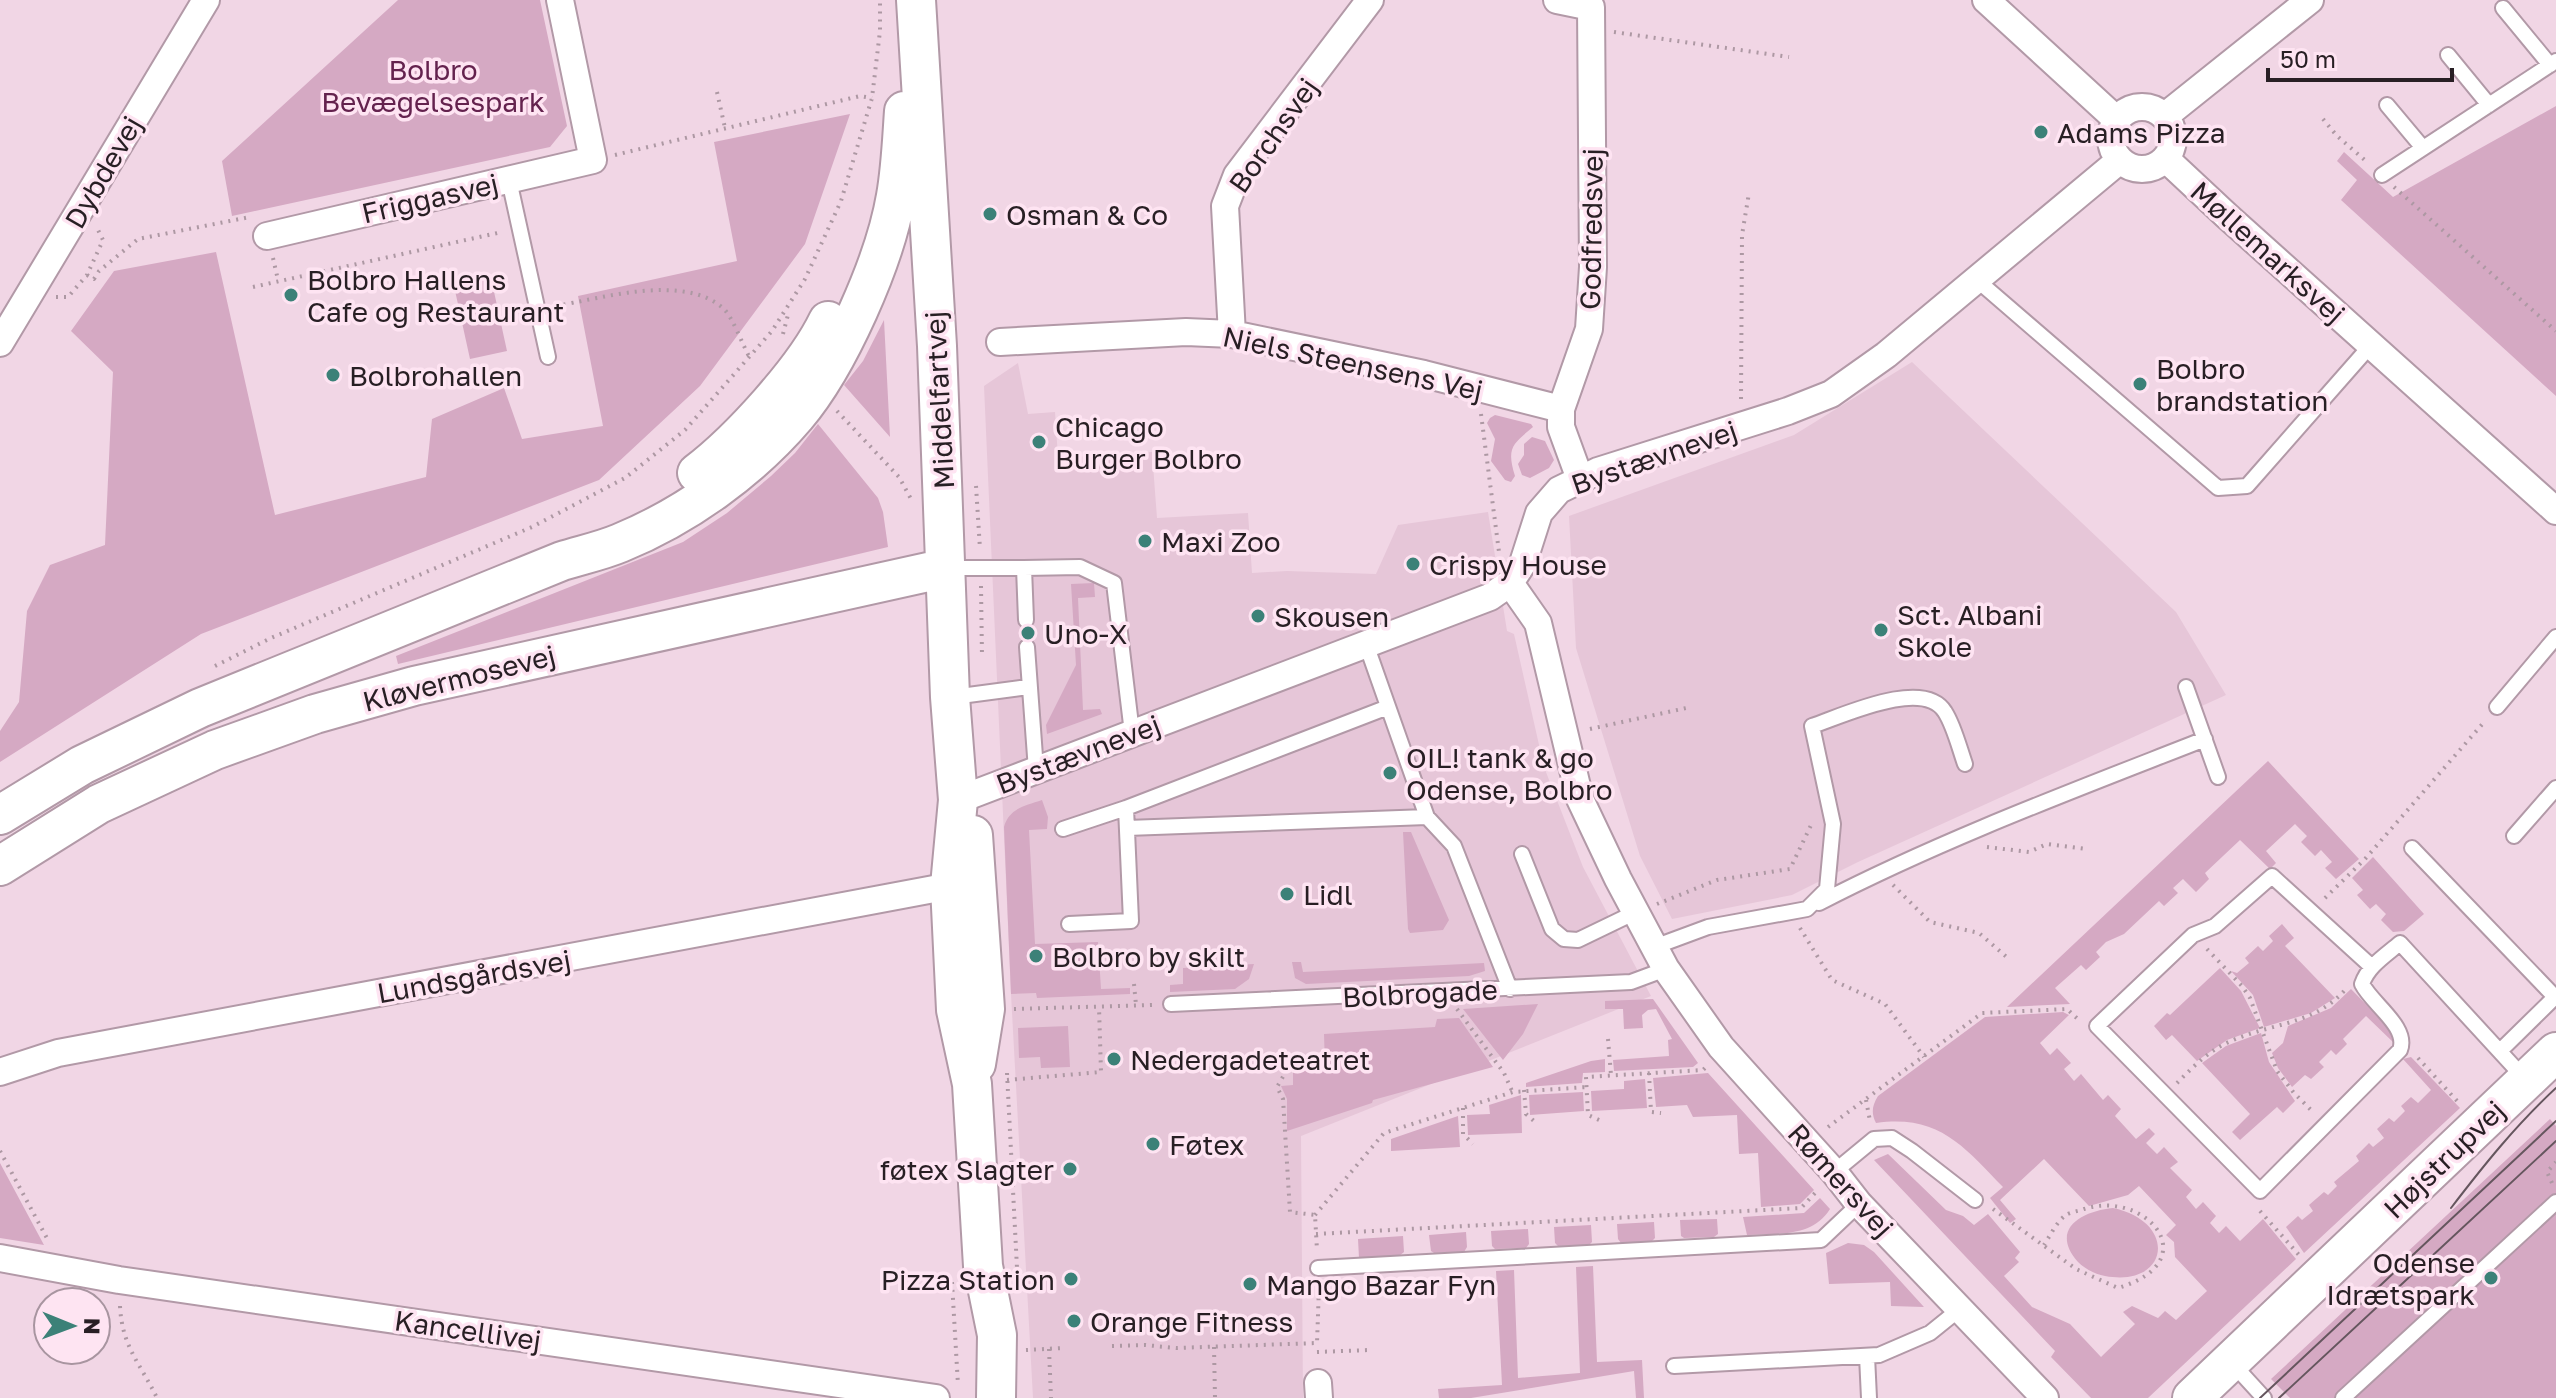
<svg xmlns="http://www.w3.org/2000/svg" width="2556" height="1398" font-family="'Golos Text',sans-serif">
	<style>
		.built { fill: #e6c6d8 }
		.green { fill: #d5a9c3 }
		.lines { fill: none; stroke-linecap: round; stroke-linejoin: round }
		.lane-casing { stroke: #b299a7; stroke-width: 18 }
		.street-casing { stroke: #b299a7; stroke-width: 30 }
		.secondary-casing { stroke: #b299a7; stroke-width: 42 }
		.path { stroke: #ad98a3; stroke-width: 4; stroke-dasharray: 2 6; stroke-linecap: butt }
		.lane { stroke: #fff; stroke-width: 14 }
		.street { stroke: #fff; stroke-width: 26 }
		.secondary { stroke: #fff; stroke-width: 38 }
		.tram { stroke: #65565e; stroke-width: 2 }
		.poi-dot { fill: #3c8178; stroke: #fee4f2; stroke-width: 3 }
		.labels { text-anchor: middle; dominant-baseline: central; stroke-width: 7; stroke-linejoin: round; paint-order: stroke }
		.park-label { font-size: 28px; fill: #64224e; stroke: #fee4f2 }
		.poi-label { font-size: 28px; fill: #281f24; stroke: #fee4f2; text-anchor: start }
		.street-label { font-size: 28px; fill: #281f24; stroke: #fee4f2 }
	</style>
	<rect width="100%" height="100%" fill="#f1d6e5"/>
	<path class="built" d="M1912 362 2176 612 2226 695 1858 862 1792 895 1672 919 1640 856 1576 648 1569 516 1794 435Z
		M1018 363 1028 414 1055 412 1058 458 1152 452 1157 518 1248 513 1252 573 1287 571 1376 574 1398 525 1488 512 1507 631 1514 634 1544 767 1583 867 1651 996 1301 1136 1303 1398H1033L1011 994 984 386Z"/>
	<path class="green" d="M398 0H540L567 126 550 147 232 216 222 161Z
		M2556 106V396L2341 200 2357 180 2337 161 2344 152 2393 197Z
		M850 114 805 244 700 386 599 480 201 634 0 762V731L19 702 27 611 50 565 105 545 113 372 71 331 114 271 216 252 275 515 426 477 432 419 504 388 522 439 603 426 578 296 737 261 714 142Z
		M491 278 507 351 470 359 454 286Z
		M884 320 890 437 844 385 863 361Z
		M1495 415 1531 424 1533 427C1513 444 1506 447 1515 476L1511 482 1505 480 1491 461 1495 439 1487 423 1490 418Z
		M818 424 878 498 883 512 888 547 398 664 396 656 683 542 727 513 771 476 795 453Z
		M1532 437 1545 441 1554 460 1549 468 1530 478 1522 475 1518 464 1524 455V444Z
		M1094 583 1095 597 1078 598 1083 710 1100 709 1102 714 1047 734 1046 725 1076 665 1071 584Z
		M2268 761 2359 859 2336 879 2325 868 2332 862 2321 850 2315 856 2301 842 2307 836 2295 824 2266 851 2276 863 2270 869 2240 840 2205 873 2209 879 2196 892 2183 879 2173 888 2178 893 2164 906 2159 901 2124 934 2106 942 2096 952 2100 957 2086 970 2081 965 2055 988 2070 1004 2007 1007Z
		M1042 800 1048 817 1047 829 1029 830 1035 944 1098 942 1101 989 1130 988V994L1037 998 1036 993 1011 994 1004 827C1009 808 1025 806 1042 800Z
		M1403 832H1411L1449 920 1443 930 1410 933 1408 929Z
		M2373 857 2424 914 2404 931 2393 932 2381 920 2386 914 2376 904 2370 909 2357 895 2363 890 2352 878Z
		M2282 924 2294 938 2285 946 2335 998 2311 1013 2264 1027 2253 995 2231 971 2237 973 2249 963 2245 958 2258 946 2263 951 2273 941 2269 936Z
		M1292 962H1301L1303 972 1484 963 1485 971 1469 976 1306 984 1295 978Z
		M1254 964 1249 979 1235 989 1170 992V985L1183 984V968Z
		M2220 968 2241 991 2260 1028 2227 1040 2197 1061 2172 1035 2166 1040 2154 1026 2167 1013 2170 1015Z
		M2351 989 2392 1031 2394 1043 2366 1016 2343 1039 2347 1044 2336 1055 2331 1050 2319 1062 2324 1067 2311 1079 2305 1075 2292 1087 2278 1068 2272 1053 2283 1043 2288 1026 2331 1008Z
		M1653 999 1698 1063 1693 1067 1614 1071 1613 1060 1669 1056 1668 1040 1672 1039 1656 1009 1648 1010 1642 1015 1643 1028 1624 1029 1623 1009H1605V1001Z
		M1538 1004 1523 1034 1503 1060 1463 1009Z
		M2063 1012 2069 1015 2040 1043 2050 1055 2057 1048 2071 1063 2064 1069 2074 1081 2081 1074 2103 1100 2108 1095 2121 1109 2115 1116 2136 1139 2149 1128 2155 1134 2146 1143 2157 1154 2164 1147 2178 1162 2170 1168 2192 1190 2186 1197 2196 1209 2203 1202 2216 1216 2210 1223 2219 1233 2226 1226 2240 1241 2263 1219 2296 1259 2148 1398H2091L2051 1357 2055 1351 1874 1160 1888 1154 1946 1210 1963 1216 1974 1225 1988 1214 2020 1252 2015 1258 2019 1262 2004 1276 2032 1307 2070 1324 2101 1357 2135 1324 2123 1312 2132 1306 2158 1318 2165 1311 2176 1320 2207 1291 2175 1257 2174 1242 2166 1235 2176 1225 2139 1186 2128 1195 2089 1206 2044 1159 2000 1200 2016 1219 2010 1223 1990 1198 2003 1187C1964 1147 1939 1114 1876 1123 1871 1113 1872 1106 1878 1096L1985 1017Z
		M1459 1018 1493 1067 1373 1100 1372 1103 1287 1131V1099L1281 1086 1293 1085V1069L1325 1067 1324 1034 1435 1027 1437 1019Z
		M1068 1026 1070 1067 1041 1068 1040 1057 1019 1058 1018 1028Z
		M2261 1033 2269 1062 2295 1101 2283 1113 2277 1107 2240 1140 2232 1132 2250 1114 2202 1063 2226 1046Z
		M2411 1057 2460 1108 2304 1253 2286 1227 2298 1216 2302 1220 2313 1211 2309 1205 2324 1192 2328 1195 2337 1186 2334 1182 2359 1161 2356 1156 2369 1143 2373 1147 2384 1138 2377 1129 2389 1118 2394 1122 2405 1111 2401 1106 2411 1097 2418 1103 2431 1090 2403 1059Z
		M1605 1059V1072L1583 1073 1582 1083 1526 1087V1083L1591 1061Z
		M1708 1073 1814 1190 1800 1204 1761 1207 1758 1153 1739 1154 1737 1115 1693 1117 1687 1105 1656 1107 1653 1078Z
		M1645 1079 1647 1108 1592 1111 1591 1091 1624 1089V1081Z
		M1583 1092 1584 1111 1530 1115 1529 1095Z
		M1521 1095 1522 1133 1468 1135 1467 1115 1490 1114 1489 1105Z
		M1458 1116 1460 1147 1391 1151V1139Z
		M2550 1119 2556 1126V1398H2290L2271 1379Z
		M0 1163 44 1245 0 1238Z
		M1820 1198 1830 1209C1812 1238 1777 1233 1747 1235L1743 1217 1804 1213Z
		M2113 1208C2179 1222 2169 1288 2105 1276 2095 1274 2085 1269 2078 1262 2049 1229 2082 1211 2113 1208Z
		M1717 1219 1718 1234 1714 1237 1684 1238 1681 1236 1680 1220Z
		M1654 1222 1655 1238 1652 1241 1621 1243 1618 1239 1617 1224Z
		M1591 1225 1592 1242 1589 1245 1558 1246 1555 1243 1554 1227Z
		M1528 1229 1529 1244 1526 1248 1495 1249 1492 1246 1491 1231Z
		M1466 1232 1467 1247 1464 1252 1434 1253 1431 1251 1429 1235Z
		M1403 1236 1404 1252 1399 1256 1359 1258 1358 1239Z
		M1848 1243 1864 1245 1874 1252 1924 1307 1891 1306 1890 1282 1829 1284 1826 1253Z
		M1593 1266 1597 1362 1642 1360 1644 1398H1636L1634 1371 1471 1398H1439L1438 1389 1502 1385 1496 1271 1514 1270 1518 1378 1580 1373 1576 1267Z"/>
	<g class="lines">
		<defs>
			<path id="lane" d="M2503 8 2550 65
				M2448 55 2489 105
				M2387 105 2423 148
				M2382 175 2556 61
				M509 180 548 357
				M1977 280 2218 488 2247 486 2371 345
				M948 568H1024L1026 620
				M1024 568 1080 567 1114 583 1132 733
				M1366 644 1427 817 1454 846 1510 989
				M1027 647 1036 770
				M2186 687 2218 777
				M953 697 1028 687
				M2497 707 2556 637
				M1127 828 1427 817
				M1063 829 1126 808
				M2514 836 2556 788
				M2412 848 2555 997 2500 1051
				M1522 854 1552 929 1564 939 1578 940 1636 912
				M1819 903C1943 839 2075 790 2205 739
				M1069 924 1131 921 1126 808 1388 707
				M1654 947 1708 927 1807 909 1827 889 1833 824 1812 726C1842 716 1924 677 1945 712 1954 726 1959 747 1965 764
				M2372 967 2272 876 2215 926 2193 935 2097 1026 2260 1191 2400 1050C2409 1027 2372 1004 2362 984 2368 966 2386 955 2400 943L2526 1080
				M1171 1004 1631 982 1666 969
				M1834 1172 1874 1139 1892 1138 1912 1151 1975 1200
				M1318 1268 1821 1240 1859 1204
				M1867 1356 1869 1398
				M2232 1363 2264 1398
				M1674 1366 1879 1355 1930 1333 1961 1308
				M2343 1398 2556 1202"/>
			<path id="street" d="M1557 0 1591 7 1593 267 1589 329 1561 409V427L1580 479
				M1986 0 2117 120
				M2111 138a31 31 0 1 1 62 0a31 31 0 1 1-62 0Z
				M2165 116 2310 0
				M2166 159 2227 216 2556 511
				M267 236 593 160 560 0
				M1232 334 1225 206 1237 175 1370 0
				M1000 342 1186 332 1232 334 1424 374 1561 409
				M0 343 206 0
				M1510 583 1538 623 1580 799 1618 879 1666 969 1721 1047 1834 1172 1859 1204 2045 1398
				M958 800 1490 597 1510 583 1523 563 1539 513 1559 490 1598 471 1788 411 1831 394 1886 355 2120 160
				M0 1072 58 1053 950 886
				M0 1258 119 1280 936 1398
				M1318 1383 1319 1398"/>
			<path id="secondary" d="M916 0 937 346 950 697 958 800 950 886 956 1010 972 1084 983 1266 997 1335 996 1398
				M697 473C739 441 805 369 828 321
				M0 815 82 765 200 708 562 561C581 555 601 551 620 543 686 516 750 470 796 416 839 365 885 261 896 196 901 168 902 139 904 111
				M973 835 985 1009 976 1064
				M0 866 99 804 215 750 315 714 414 686 946 568
				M2192 1398 2556 1052"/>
		</defs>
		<use href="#lane" class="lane-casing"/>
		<use href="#street" class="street-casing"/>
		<use href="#secondary" class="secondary-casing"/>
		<path class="path" d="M1614 32 1789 57
			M717 92 725 128
			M2323 119 2337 136 2367 162
			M615 155 860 96 872 98
			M2394 187 2556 331
			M273 258 278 280
			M87 275 94 279 99 271 138 239 250 217
			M253 287 502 232
			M56 297H68L87 275 103 240 98 230
			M556 306C603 298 685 273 724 309 733 318 743 346 750 358
			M783 334 789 311
			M1741 399 1742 235 1749 193
			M837 411 899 477 911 499
			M1481 414 1499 552
			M976 486 980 549
			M981 586 982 657
			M215 666 271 638 532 527 625 478 685 430 772 331 805 279 841 201 872 98 880 31V0
			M1590 729 1691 707
			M1987 847 2029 852 2047 844 2086 849
			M1893 885 1930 922 1979 933 2009 959
			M2325 898 2365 859 2485 721
			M1657 904 1717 880 1790 869 1813 821
			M1800 928 1832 980 1885 1004 1924 1057
			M2207 949 2242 986 2250 998 2277 1071 2294 1093 2314 1113
			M1134 984 1136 1005
			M1014 1009 1153 1005
			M1457 1009 1504 1073 1512 1091
			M1608 1039 1611 1075
			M2418 1058 2458 1102
			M1291 1063 1277 1087 1283 1099 1290 1212 1315 1215 1317 1250
			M1007 1073 1017 1268
			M1649 1073 1651 1112 1661 1113
			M1007 1080 1101 1072 1099 1007
			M2177 1083C2193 1067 2209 1050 2231 1041 2271 1023 2313 1025 2344 991
			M1524 1090 1526 1114 1535 1122
			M1866 1100 1870 1121
			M1463 1108V1134L1473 1144
			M1599 1120 1588 1115 1586 1077 1703 1070 1705 1068
			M1828 1127 1982 1013 2067 1009 2081 1022
			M0 1151 49 1242
			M2552 1183 2547 1172 2556 1162
			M1993 1209 2076 1269 2118 1288C2208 1261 2146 1189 2084 1209 2079 1211 2070 1212 2066 1215 2057 1221 2050 1236 2044 1245
			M2260 1211 2299 1255
			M1315 1215 1384 1133 1513 1092 1587 1087
			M1316 1234 1801 1208 1817 1191
			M952 1282 958 1385
			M120 1306C122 1347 140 1363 157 1398
			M1112 1346 1145 1345 1176 1348 1317 1343 1319 1287
			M1214 1347 1215 1398
			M1049 1349 1051 1398
			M1026 1350 1063 1348
			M1317 1352 1370 1350"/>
		<use href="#lane" class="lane"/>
		<use href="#street" class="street"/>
		<use href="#secondary" class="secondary"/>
		<path class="tram" d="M2451 1208C2484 1165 2516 1125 2556 1088
			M2260 1398 2556 1121
			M2279 1398 2556 1141"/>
	</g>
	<g class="poi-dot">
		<circle cx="2041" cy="132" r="8"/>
		<circle cx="990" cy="214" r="8"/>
		<circle cx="291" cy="295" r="8"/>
		<circle cx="333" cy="375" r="8"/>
		<circle cx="2140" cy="384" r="8"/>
		<circle cx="1039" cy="442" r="8"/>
		<circle cx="1145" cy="541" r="8"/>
		<circle cx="1413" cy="564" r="8"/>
		<circle cx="1258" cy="616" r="8"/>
		<circle cx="1881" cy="630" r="8"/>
		<circle cx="1028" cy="633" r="8"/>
		<circle cx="1390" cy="773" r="8"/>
		<circle cx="1287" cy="894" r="8"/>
		<circle cx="1036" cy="956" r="8"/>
		<circle cx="1114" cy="1059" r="8"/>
		<circle cx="1153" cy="1144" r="8"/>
		<circle cx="1070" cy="1169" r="8"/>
		<circle cx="2491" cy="1278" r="8"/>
		<circle cx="1071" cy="1279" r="8"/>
		<circle cx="1250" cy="1284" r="8"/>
		<circle cx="1074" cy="1321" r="8"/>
	</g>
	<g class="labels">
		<g class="park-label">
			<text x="433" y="69">Bolbro<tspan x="433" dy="32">Bevægelsespark</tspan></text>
		</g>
		<g class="poi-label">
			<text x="2057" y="132">Adams Pizza</text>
			<text x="1006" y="214">Osman &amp; Co</text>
			<text x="307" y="279">Bolbro Hallens<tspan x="307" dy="32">Cafe og Restaurant</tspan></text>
			<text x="2156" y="368">Bolbro<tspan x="2156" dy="32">brandstation</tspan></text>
			<text x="349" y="375">Bolbrohallen</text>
			<text x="1055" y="426">Chicago<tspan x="1055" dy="32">Burger Bolbro</tspan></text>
			<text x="1161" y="541">Maxi Zoo</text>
			<text x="1429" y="564">Crispy House</text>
			<text x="1897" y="614">Sct. Albani<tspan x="1897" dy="32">Skole</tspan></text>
			<text x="1274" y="616">Skousen</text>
			<text x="1044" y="633">Uno-X</text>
			<text x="1406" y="757">OIL! tank &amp; go<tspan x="1406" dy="32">Odense, Bolbro</tspan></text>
			<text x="1303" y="894">Lidl</text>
			<text x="1052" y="956">Bolbro by skilt</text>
			<text x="1130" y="1059">Nedergadeteatret</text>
			<text x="1169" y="1144">Føtex</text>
			<text x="1054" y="1169" text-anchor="end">føtex Slagter</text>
			<text x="2475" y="1262" text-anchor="end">Odense<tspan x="2475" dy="32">Idrætspark</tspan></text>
			<text x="1055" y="1279" text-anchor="end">Pizza Station</text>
			<text x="1266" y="1284">Mango Bazar Fyn</text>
			<text x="1090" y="1321">Orange Fitness</text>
		</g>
		<g class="street-label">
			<text transform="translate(1273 135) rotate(-55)">Borchsvej</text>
			<text transform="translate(103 172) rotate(-60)">Dybdevej</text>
			<text transform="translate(430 198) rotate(-13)">Friggasvej</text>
			<text transform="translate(1591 229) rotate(-89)">Godfredsvej</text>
			<text transform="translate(2268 252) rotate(42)">Møllemarksvej</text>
			<text transform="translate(1353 363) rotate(12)">Niels Steensens Vej</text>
			<text transform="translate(939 400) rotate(-93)">Middelfartvej</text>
			<text transform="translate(1654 457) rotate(-19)">Bystævnevej</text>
			<text transform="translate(459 678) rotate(-14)">Kløvermosevej</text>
			<text transform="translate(1078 754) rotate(-21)">Bystævnevej</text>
			<text transform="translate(474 976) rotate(-10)">Lundsgårdsvej</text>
			<text transform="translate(1420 993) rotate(-3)">Bolbrogade</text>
			<text transform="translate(2444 1159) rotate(-44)">Højstrupvej</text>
			<text transform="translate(1841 1180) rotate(48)">Rømersvej</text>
			<text transform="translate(468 1330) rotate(8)">Kancellivej</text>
		</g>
	</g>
	<g transform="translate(72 1326) rotate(91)"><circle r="38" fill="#fee4f2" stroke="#a895a0" stroke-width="2"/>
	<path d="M0-6L14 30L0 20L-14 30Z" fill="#3c8178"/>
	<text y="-12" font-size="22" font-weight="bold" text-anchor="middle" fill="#281f24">N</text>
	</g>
	<path d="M2268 68v12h184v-12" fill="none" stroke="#281f24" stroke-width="4"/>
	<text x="2280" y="68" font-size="24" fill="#281f24" stroke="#fee4f2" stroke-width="6" paint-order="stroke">50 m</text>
</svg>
